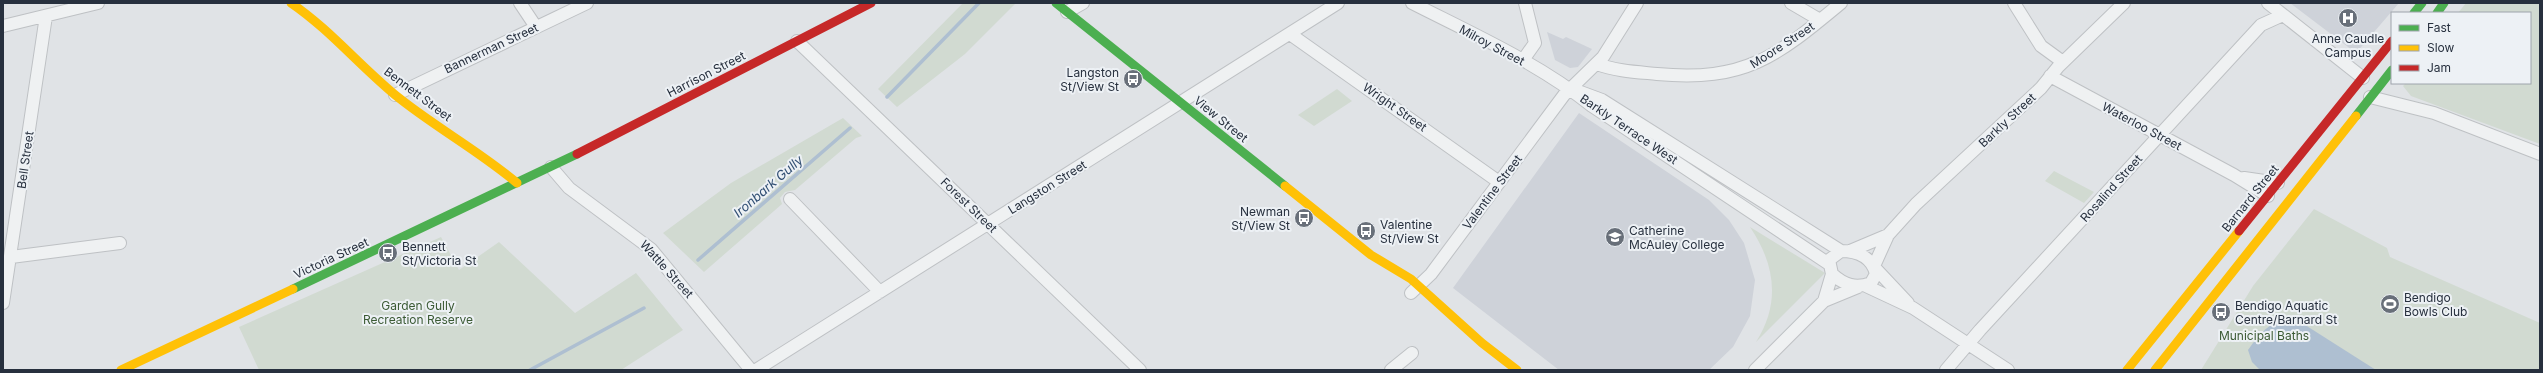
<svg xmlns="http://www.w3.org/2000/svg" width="2543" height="373" font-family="Inter,sans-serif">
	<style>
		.built { fill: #ced2d9 }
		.green { fill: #d1dad1 }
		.water { fill: #aebfd1 }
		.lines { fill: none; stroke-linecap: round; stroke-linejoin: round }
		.stream { stroke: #aebfd1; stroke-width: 3.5 }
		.street-casing { stroke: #bec1c4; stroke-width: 14 }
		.street { stroke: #eff1f2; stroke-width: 12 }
		.fast { stroke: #4caf50; stroke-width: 9 }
		.slow { stroke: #ffc107; stroke-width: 9 }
		.jam { stroke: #c62828; stroke-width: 9 }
		.labels { text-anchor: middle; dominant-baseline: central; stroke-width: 4; stroke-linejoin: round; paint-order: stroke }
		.poi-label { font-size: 12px; fill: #27303e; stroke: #edf1f5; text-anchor: start }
		.street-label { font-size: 12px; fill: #27303e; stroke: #edf1f5 }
		.park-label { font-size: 12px; fill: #3b5a34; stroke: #edf1f5 }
		.water-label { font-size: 13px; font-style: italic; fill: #314f73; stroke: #edf1f5 }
	</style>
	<rect width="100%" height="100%" fill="#e0e3e6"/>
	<path class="built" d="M2290 3H2399L2356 53Z
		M1547 32 1563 39 1566 37 1592 49 1578 67 1570 68 1555 60Z
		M1579 113 1709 200 1729 220 1744 243 1755 280 1750 316 1733 347 1709 370H1559L1453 288Z"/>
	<path class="green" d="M963 3H1016L965 54 897 107 878 89Z
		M2466 3H2540V144L2411 96 2403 86 2406 83H2530V13H2458Z
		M1337 89 1352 101 1314 126 1298 115Z
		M843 118 862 136 856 138 795 190 785 192 780 198 782 204 704 272 663 233 731 183Z
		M2054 171 2094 192 2084 203 2045 181Z
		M2314 209 2387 248 2390 257 2540 323V370H2201L2253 286Z
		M1750 227 1825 273 1756 342C1781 303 1775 264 1750 227Z
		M441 237 459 270 499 242 575 313 636 273 683 330 621 370H259L239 327Z"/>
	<path class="water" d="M2291 316 2376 370H2260L2252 362 2248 350C2260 333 2271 321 2291 316Z"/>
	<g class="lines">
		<path class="stream" d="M887 97 979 3
			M698 260 850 128
			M530 370 644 308"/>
		<defs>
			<path id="street" d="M520 3 536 27
				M1412 3C1473 34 1538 63 1592 106L1829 264
				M1791 3 1820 20
				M2014 3 2041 46 2063 62
				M2268 3 2363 78
				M1067 12 1083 3
				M3 26 98 3
				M1290 34 1499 182
				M797 41 1140 370
				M1523 60 1535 43 1525 3
				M1597 64C1616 71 1637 72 1657 74 1745 82 1776 57 1841 3
				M2050 76 2234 175 2268 196
				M1575 90 1602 100 1841 251
				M395 95 587 3
				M2370 97 2434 113 2540 154
				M551 167 569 188 651 249 751 370
				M2244 178 2278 183
				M790 199 880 292
				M1841 251C1857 251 1872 257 1876 274L1871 283C1856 289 1844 285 1832 274L1829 260Z
				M1850 251 1888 235
				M11 257 120 243
				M1874 266 1888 235 1916 204 2041 88 2058 67 2124 3
				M1876 269 1908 303
				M1866 286 1913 308 2008 370
				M1411 293 1431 274 1564 95 1603 57 1637 3
				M1824 301 1832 274
				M3 303 46 16
				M756 370 1338 3
				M1391 370 1412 353
				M1755 370 1824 301 1858 287
				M1946 370 1980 330 2261 25 2283 15"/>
		</defs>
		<use href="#street" class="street-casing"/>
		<use href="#street" class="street"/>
		<path class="fast" d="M1056 3 1285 186
			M2414 13 2422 3
			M2437 13 2444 3
			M2356 116 2392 70
			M293 289 577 154"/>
		<path class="slow" d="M291 3C329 29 358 64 394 94 433 126 478 150 517 183
			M1285 186 1371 255 1411 279 1482 343 1517 370
			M121 370 293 289
			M2127 370 2239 231
			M2155 370 2356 116"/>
		<path class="jam" d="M577 154 871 3
			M2239 231 2392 41"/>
	</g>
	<defs>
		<symbol id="hospital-disc" viewBox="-11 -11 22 22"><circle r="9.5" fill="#686f79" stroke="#edf1f5"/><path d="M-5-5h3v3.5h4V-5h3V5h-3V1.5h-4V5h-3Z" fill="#fff"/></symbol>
		<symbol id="bus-disc" viewBox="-11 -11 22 22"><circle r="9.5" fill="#686f79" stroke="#edf1f5"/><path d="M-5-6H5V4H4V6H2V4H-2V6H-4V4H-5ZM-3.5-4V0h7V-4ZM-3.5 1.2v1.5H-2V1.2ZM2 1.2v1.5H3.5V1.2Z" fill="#fff"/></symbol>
		<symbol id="school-disc" viewBox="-11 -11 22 22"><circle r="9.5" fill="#686f79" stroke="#edf1f5"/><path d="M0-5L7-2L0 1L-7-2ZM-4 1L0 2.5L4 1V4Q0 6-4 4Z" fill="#fff"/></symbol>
		<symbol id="stadium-disc" viewBox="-11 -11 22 22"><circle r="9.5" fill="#686f79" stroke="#edf1f5"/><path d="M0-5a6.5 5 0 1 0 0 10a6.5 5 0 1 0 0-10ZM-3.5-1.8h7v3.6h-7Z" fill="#fff"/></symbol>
	</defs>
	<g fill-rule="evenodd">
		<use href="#hospital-disc" x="2337" y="7" width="22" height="22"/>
		<use href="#bus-disc" x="1122" y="68" width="22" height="22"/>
		<use href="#bus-disc" x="1293" y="207" width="22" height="22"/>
		<use href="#bus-disc" x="1355" y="220" width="22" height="22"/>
		<use href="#school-disc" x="1604" y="226" width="22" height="22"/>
		<use href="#bus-disc" x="377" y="242" width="22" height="22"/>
		<use href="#stadium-disc" x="2379" y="293" width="22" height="22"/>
		<use href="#bus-disc" x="2210" y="301" width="22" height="22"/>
	</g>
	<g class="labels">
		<g class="poi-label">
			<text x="2348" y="38" text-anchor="middle">Anne Caudle<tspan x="2348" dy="14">Campus</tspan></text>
			<text x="1119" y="72" text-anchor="end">Langston<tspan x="1119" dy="14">St/View St</tspan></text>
			<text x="1290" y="211" text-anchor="end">Newman<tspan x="1290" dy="14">St/View St</tspan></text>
			<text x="1380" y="224">Valentine<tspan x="1380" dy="14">St/View St</tspan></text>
			<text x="1629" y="230">Catherine<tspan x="1629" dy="14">McAuley College</tspan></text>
			<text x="402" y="246">Bennett<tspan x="402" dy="14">St/Victoria St</tspan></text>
			<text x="2404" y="297">Bendigo<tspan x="2404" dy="14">Bowls Club</tspan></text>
			<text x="2235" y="305">Bendigo Aquatic<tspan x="2235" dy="14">Centre/Barnard St</tspan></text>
		</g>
		<g class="street-label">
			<text transform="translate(1492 45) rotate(28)">Milroy Street</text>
			<text transform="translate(1782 45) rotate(-33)">Moore Street</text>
			<text transform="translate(491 48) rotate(-25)">Bannerman Street</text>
			<text transform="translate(706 74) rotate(-27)">Harrison Street</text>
			<text transform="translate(418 94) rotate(37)">Bennett Street</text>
			<text transform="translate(1395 107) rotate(35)">Wright Street</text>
			<text transform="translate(1221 119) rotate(39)">View Street</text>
			<text transform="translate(2007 120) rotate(-43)">Barkly Street</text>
			<text transform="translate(2142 126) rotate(28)">Waterloo Street</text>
			<text transform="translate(1629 129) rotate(34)">Barkly Terrace West</text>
			<text transform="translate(25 160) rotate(-82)">Bell Street</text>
			<text transform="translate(1047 187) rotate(-32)">Langston Street</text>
			<text transform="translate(2111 188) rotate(-48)">Rosalind Street</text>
			<text transform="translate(1492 192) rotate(-53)">Valentine Street</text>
			<text transform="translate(2250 198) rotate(-51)">Barnard Street</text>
			<text transform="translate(969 205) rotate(44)">Forest Street</text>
			<text transform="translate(331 258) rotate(-25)">Victoria Street</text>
			<text transform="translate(667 269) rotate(48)">Wattle Street</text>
		</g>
		<g class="park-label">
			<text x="418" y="305">Garden Gully<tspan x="418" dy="14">Recreation Reserve</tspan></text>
			<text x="2264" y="335">Municipal Baths</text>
		</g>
		<g class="water-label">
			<text transform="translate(768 186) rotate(-41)">Ironbark Gully</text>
		</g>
	</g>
	<rect width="2543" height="373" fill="none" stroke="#27303e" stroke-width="8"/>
	<rect x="2391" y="12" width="140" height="72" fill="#edf1f5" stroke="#9ea4ac"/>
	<rect x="2399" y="25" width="20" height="6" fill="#4caf50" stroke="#9ea4ac"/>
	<text x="2427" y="32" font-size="12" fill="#27303e">Fast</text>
	<rect x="2399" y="45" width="20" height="6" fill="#ffc107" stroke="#9ea4ac"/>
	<text x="2427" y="52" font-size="12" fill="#27303e">Slow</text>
	<rect x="2399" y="65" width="20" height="6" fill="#c62828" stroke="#9ea4ac"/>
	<text x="2427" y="72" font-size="12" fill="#27303e">Jam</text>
</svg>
